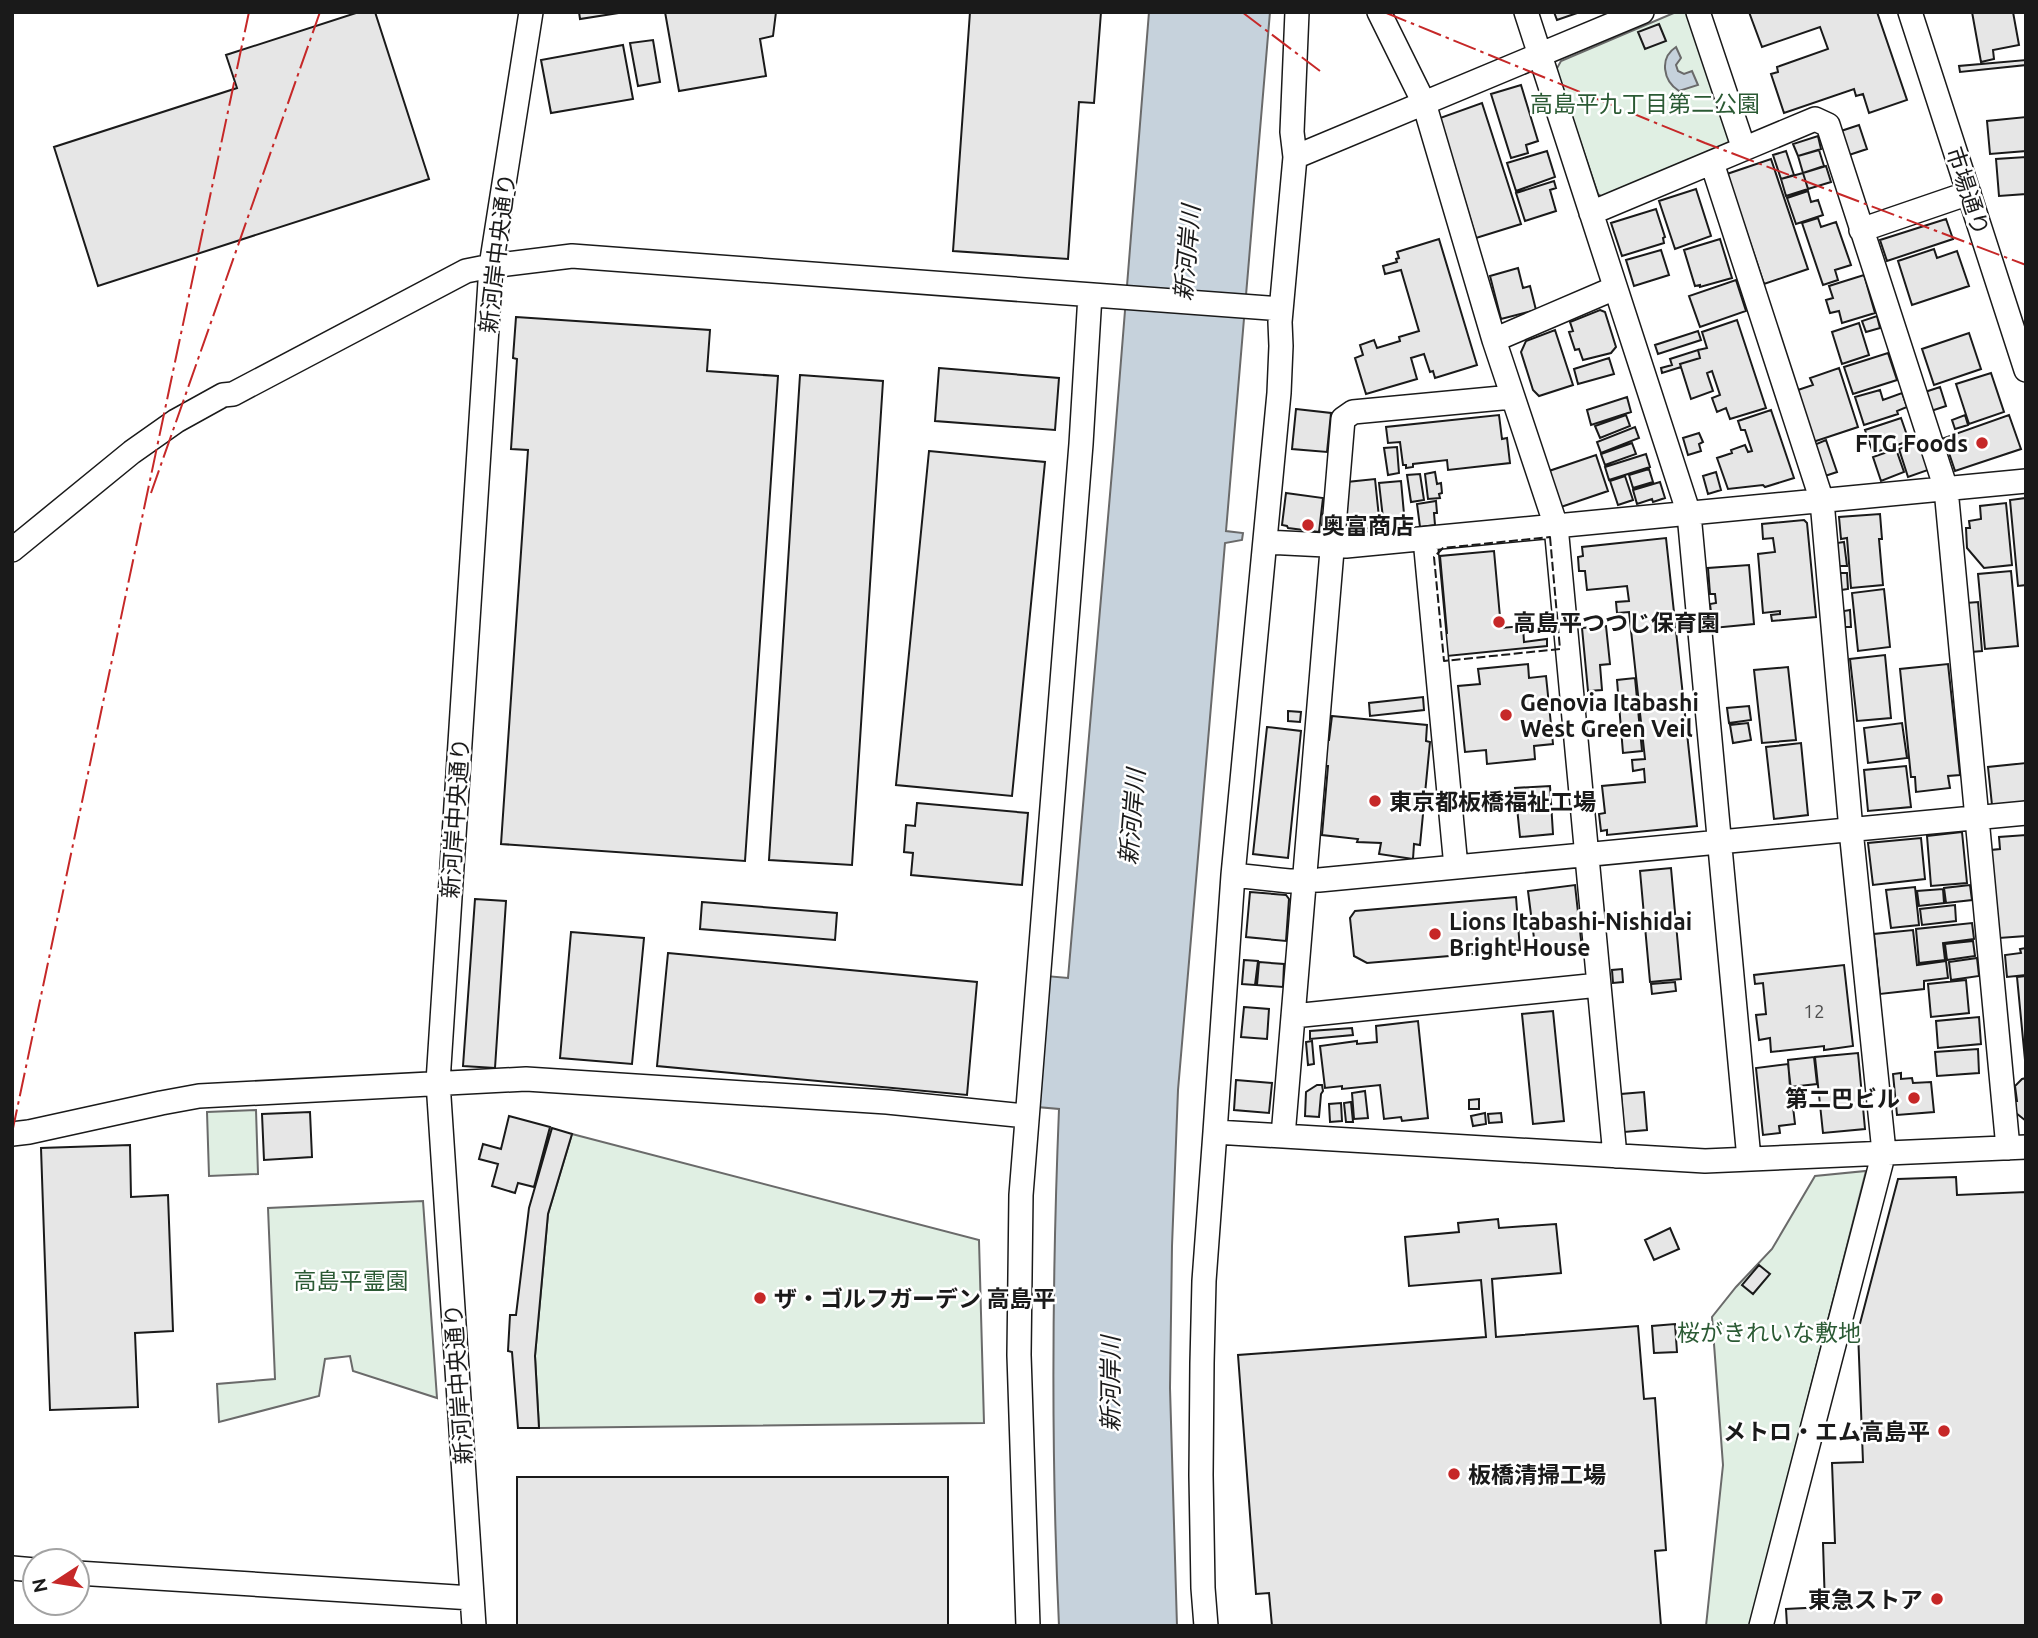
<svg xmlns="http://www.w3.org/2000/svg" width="2038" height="1638" font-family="Ubuntu,'Noto Sans JP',sans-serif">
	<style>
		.green { fill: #e0efe3; stroke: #6a6a6a; stroke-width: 2 }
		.water { fill: #c6d2dc; stroke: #6a6a6a; stroke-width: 2 }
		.building { fill: #e6e6e6; stroke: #1a1a1a; stroke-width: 2 }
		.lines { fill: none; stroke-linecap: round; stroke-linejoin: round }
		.minor-casing { stroke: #1a1a1a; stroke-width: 26 }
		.minor { stroke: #fff; stroke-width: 23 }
		.fence { stroke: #1a1a1a; stroke-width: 2; stroke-dasharray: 9 3.5; stroke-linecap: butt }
		.power { stroke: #c62828; stroke-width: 2; stroke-dasharray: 24 5 3.5 5; stroke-linecap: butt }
		.poi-dot { fill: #c62828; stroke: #fff; stroke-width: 2.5 }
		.labels { text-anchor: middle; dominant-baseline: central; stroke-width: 5; stroke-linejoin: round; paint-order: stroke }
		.number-label { font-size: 19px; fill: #4d4d4d }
		.park-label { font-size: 23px; fill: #2b5a34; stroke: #fff }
		.street-label { font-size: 23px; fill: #1a1a1a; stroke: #fff }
		.poi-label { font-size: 23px; font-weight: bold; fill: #1a1a1a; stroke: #fff; text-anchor: start }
		.water-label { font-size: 24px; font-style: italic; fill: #1a1a1a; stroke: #fff }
	</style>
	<rect width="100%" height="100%" fill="#fff"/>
	<path class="green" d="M1676 12H1693L1733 136 1729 145 1606 199 1598 194 1556 70 1561 61Z
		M256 1110 258 1174 209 1176 207 1112Z
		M572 1134 979 1240 984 1423 539 1428 535 1356 548 1214Z
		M1866 1171 1750 1626H1706L1723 1465 1712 1317 1736 1287 1772 1249 1815 1176Z
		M423 1201 437 1398 353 1371 350 1356 325 1359 319 1396 219 1422 217 1384 275 1379 268 1208Z"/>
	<path class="water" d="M1149 12H1270L1226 531 1243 533 1242 540 1225 543 1178 1090 1172 1246 1170 1388 1177 1626H1059C1051 1453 1052 1281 1059 1109L1037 1107 1046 976 1068 978 1113 460Z
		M1676 47 1681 58 1676 65 1678 71 1684 74 1692 71 1698 85 1679 91C1663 81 1659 58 1676 47Z"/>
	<path class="building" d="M359 12H375L429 179 98 286 54 147 237 88 226 55Z
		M579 12H625L580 19Z
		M665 12H776L773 36 760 39 766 76 679 91Z
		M970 12H1101L1094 103 1079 102 1068 259 953 251Z
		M1554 12H1580L1557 20Z
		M1749 12H1877L1907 100 1869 113 1863 94 1856 96 1854 89 1784 113 1771 74 1778 72 1777 67 1828 49 1820 27 1762 47Z
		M1972 12H2013L2019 45 1993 50 1994 59 1981 62Z
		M1659 24 1666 41 1645 49 1638 32Z
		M653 40 660 82 638 86 630 43Z
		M623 45 633 99 551 113 541 60Z
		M2026 60V65L1960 72 1959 66Z
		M1521 85 1538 141 1526 145 1528 153 1511 158 1491 94Z
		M1482 103 1521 224 1476 238 1440 118Z
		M2026 117V151L1990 154 1987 121Z
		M1859 125 1867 149 1849 155 1841 131Z
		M1818 136 1821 149 1798 156 1793 144Z
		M1819 150 1824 166 1803 173 1798 156Z
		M1547 151 1555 177 1516 191 1507 163Z
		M1786 151 1794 175 1781 179 1773 155Z
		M2026 157V194L1999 196 1996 159Z
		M1771 159 1808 269 1764 284 1727 174Z
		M1826 166 1831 182 1808 189 1803 173Z
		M1803 173 1808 189 1786 196 1781 179Z
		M1554 181 1556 188 1550 190 1556 211 1525 221 1516 193Z
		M1696 189 1711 236 1675 249 1659 201Z
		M1808 191 1811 202 1818 200 1823 215 1796 224 1787 198Z
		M1656 209 1665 237 1663 238 1664 243 1622 256 1611 223Z
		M1818 218 1821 227 1836 222 1851 265 1835 270 1838 280 1823 285 1802 223Z
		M1946 219 1953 239 1887 261 1880 240Z
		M1439 239 1477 365 1435 378 1433 371 1430 372 1424 354 1411 358 1417 379 1366 394 1355 358 1363 355 1360 345 1374 340 1377 348 1400 341 1399 337 1419 331 1401 270 1385 274 1383 266 1397 262 1396 259 1399 258 1397 252Z
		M1720 239 1732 278 1700 287V285L1695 286 1684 250Z
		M1934 249 1937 258 1957 251 1969 286 1912 305 1898 261Z
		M1661 250 1669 275 1634 286 1626 260Z
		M1518 268 1523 288 1530 286 1536 310 1501 319 1490 276Z
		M1864 275 1875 313 1842 323 1839 311 1830 313 1826 300 1833 298 1829 286Z
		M1736 280 1746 311 1700 327 1689 296Z
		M1600 310 1605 312 1616 347 1611 353 1583 360 1579 349 1575 350 1569 332 1573 331 1570 322Z
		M1877 316 1880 328 1866 332 1862 321Z
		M516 317 710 330 707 371 778 376 745 861 501 844 528 450 511 449 517 359 513 358Z
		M1737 320 1766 408 1730 419 1726 408 1717 412 1712 398 1720 395 1712 371 1707 373 1713 391 1691 399 1680 364 1700 358 1698 350 1707 348 1702 332Z
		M1859 323 1869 355 1842 364 1832 332Z
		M1555 330 1573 385 1539 396 1533 390 1521 352 1526 341Z
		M1698 331 1701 340 1658 354 1655 345Z
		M1969 333 1981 369 1934 385 1922 349Z
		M1698 350 1700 358 1680 364 1681 367 1662 373 1661 368 1672 365 1670 359Z
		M1888 353 1897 380 1853 394 1844 367Z
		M1609 358 1614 374 1578 384 1574 369Z
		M939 368 1059 378 1055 430 935 421Z
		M1839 368 1858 427 1813 442 1795 391 1813 385 1810 378Z
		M1991 373 2004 412 1969 424 1956 384Z
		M800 375 883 381 852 865 769 860Z
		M1940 387 1946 406 1931 411 1925 392Z
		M1880 390 1883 400 1902 393 1907 407 1897 411 1898 414 1864 425 1855 397Z
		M1627 397 1631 412 1591 425 1587 410Z
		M1296 409 1331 413 1327 452 1292 449Z
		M1771 410 1794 478 1765 487 1763 485 1728 489 1717 458 1732 453 1731 450 1745 445 1748 452 1752 451 1745 430H1741L1738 421Z
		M1499 415 1502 439 1507 438 1510 463 1448 470 1447 460 1413 464V467L1406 468V465H1403L1400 442 1388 443 1386 427Z
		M1626 415 1630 426 1600 438 1595 426Z
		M1965 415 1968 425 1955 429 1952 420Z
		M2009 415 2021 449 1955 471 1944 438Z
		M1901 418 1909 441 1873 453 1865 430Z
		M1635 427 1639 438 1601 453 1597 442Z
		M1699 433 1703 442 1699 444 1701 451 1688 455 1683 438Z
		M1826 440 1837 472 1825 476 1814 445Z
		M1919 442 1928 470 1908 477 1899 449Z
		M1632 443 1636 454 1605 465 1601 454Z
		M1397 447 1399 473 1388 475 1384 448Z
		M1896 449 1904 472 1881 481 1873 457Z
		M929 451 1045 462 1012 796 896 785Z
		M1646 454 1650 467 1609 480 1605 467Z
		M1596 455 1608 491 1561 507 1549 471Z
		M1649 469 1653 482 1633 488 1629 475Z
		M1435 472 1437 484 1441 483 1442 493 1439 494 1440 498 1428 499 1425 474Z
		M1716 472 1721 490 1708 494 1703 476Z
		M1420 474 1424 500 1411 502 1407 475Z
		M1625 476 1633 500 1618 505 1610 481Z
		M1375 479 1380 527 1353 530 1352 527 1346 528 1347 482Z
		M1401 481 1405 525 1384 527 1379 483Z
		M1660 482 1665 498 1653 502 1652 499 1637 504 1633 490Z
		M1286 493 1323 498 1319 532 1288 528 1287 526 1282 525Z
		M2026 498V585L2018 586 2010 500Z
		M1436 501 1437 513H1434L1435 525 1420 527 1417 504Z
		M2006 503 2012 565 1984 568 1967 548 1966 528H1970L1969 521 1981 519 1980 506Z
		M1880 514 1882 539H1879L1883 585 1851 588 1847 538 1841 539 1839 517Z
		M1804 520 1807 523 1816 617 1772 621 1771 615 1780 614V611L1763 613 1758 554 1775 552 1773 538 1763 539 1762 524Z
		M1666 538 1697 826 1607 835V830L1601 831 1599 814 1605 813 1602 786 1645 782 1644 769 1633 771 1632 760 1645 759 1629 612 1617 613 1616 602 1629 601 1627 586 1587 590 1585 571H1579L1578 557 1583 556 1582 547Z
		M1844 542 1847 566H1839L1837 543Z
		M1494 551 1501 628 1523 626 1524 642 1547 639V646L1447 656 1444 634 1447 633 1440 556Z
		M1749 565 1754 624 1713 628 1710 604 1716 603 1715 594H1710L1708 568Z
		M2011 571 2018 646 1985 649 1978 574Z
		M1840 573H1847L1848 589 1841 590Z
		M1884 589 1890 647 1858 651 1852 593Z
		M1978 602 1982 651 1971 652 1966 603Z
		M1850 610 1851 627H1845L1844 611Z
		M1606 626 1610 664 1600 665 1602 690 1588 691 1582 628Z
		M1885 655 1891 718 1857 721 1850 659Z
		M1528 664 1529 678 1546 676 1553 744 1534 746 1535 759 1487 764 1486 750 1465 752 1458 686 1480 684 1478 669Z
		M1948 664 1960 775 1948 776 1950 788 1916 792 1915 777H1911L1900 669Z
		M1788 667 1796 740 1762 743 1754 670Z
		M1635 678 1642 751 1623 753 1617 680Z
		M1423 697 1424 710 1370 716 1369 703Z
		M1749 706 1751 720 1729 723 1727 708Z
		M1288 711 1301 712 1300 722 1288 721Z
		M1332 716 1427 725 1426 741 1430 742 1420 845 1414 844 1413 859 1379 854 1381 843 1357 842 1358 839 1322 835 1328 766H1324L1326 740H1329Z
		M1748 723 1751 740 1733 743 1730 725Z
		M1902 723 1907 758 1868 763 1864 728Z
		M1267 727 1301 731 1288 858 1253 854Z
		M1801 743 1808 815 1774 819 1766 747Z
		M2026 763V802L1992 805 1988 767Z
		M1906 766 1911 807 1868 811 1864 770Z
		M1550 786 1553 834 1520 837 1515 788Z
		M917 803 1028 813 1022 885 911 875 913 853 904 852 906 825 915 826Z
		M1962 832 1967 883 1931 886 1927 836Z
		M2026 835V936L1999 938 1991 850 2000 849 1999 837Z
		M1921 838 1925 879 1873 885 1868 843Z
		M1671 868 1681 979 1650 982 1640 871Z
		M1575 885 1582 949 1536 954 1528 891Z
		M1970 885 1972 900 1946 903 1944 888Z
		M1915 887 1919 925 1891 928 1886 890Z
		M1943 889 1944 903 1919 906 1917 891Z
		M1250 892 1286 895 1289 899 1286 941 1246 937Z
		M1516 897 1520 950 1367 963 1354 956 1350 918 1355 911Z
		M475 899 506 901 495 1068 463 1066Z
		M702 902 837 913 835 940 700 929Z
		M1955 905 1956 921 1922 925 1920 909Z
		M1972 923 1974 939 1943 943 1945 960 1919 963 1916 929Z
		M1913 930 1917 965 1946 961 1948 978 1924 981V989L1880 994 1874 934Z
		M571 932 644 938 632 1064 560 1058Z
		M1973 941 1975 956 1947 960 1945 944Z
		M2026 948V975L2007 977 2005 955 2021 953 2020 949Z
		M668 953 977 982 967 1095 657 1066Z
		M1977 958 1979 976 1951 980 1949 962Z
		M1244 960 1258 961 1255 985 1242 984Z
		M1259 962 1284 964 1283 987 1257 985Z
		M1844 965 1853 1046 1824 1050V1046L1771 1052 1770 1038 1759 1040 1756 1015 1766 1014 1763 983 1755 984 1754 975Z
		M1622 969 1623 982 1613 983 1612 970Z
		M2026 976V1059L2025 1060 2017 977Z
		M1966 980 1969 1013 1931 1017 1928 984Z
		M1675 982 1676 991 1652 994 1651 984Z
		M1244 1007 1269 1009 1267 1039 1241 1037Z
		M1553 1011 1564 1121 1533 1124 1522 1014Z
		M1979 1017 1981 1044 1938 1048 1936 1021Z
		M1418 1021 1428 1118 1402 1121 1401 1117 1384 1119 1380 1085 1342 1089V1086L1325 1088 1320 1046 1357 1041V1044L1377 1042 1376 1026Z
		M1352 1028 1353 1035 1310 1039V1031Z
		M1312 1041 1314 1064 1308 1065 1306 1042Z
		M1978 1049 1979 1073 1937 1076 1935 1052Z
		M1858 1053 1865 1129 1823 1133 1815 1057Z
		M1814 1057 1817 1084 1790 1087 1788 1060Z
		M1788 1064 1795 1124 1779 1126 1780 1133 1763 1135 1756 1068Z
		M1901 1073V1079L1912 1078 1913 1083 1931 1082 1934 1112 1897 1115 1893 1074Z
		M2026 1078V1121L2016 1113 2014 1101H2017L2015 1086 2022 1079Z
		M1236 1080 1272 1083 1269 1113 1234 1110Z
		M1317 1085H1322L1323 1091 1321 1094 1319 1117 1305 1116 1306 1092Z
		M1365 1091 1368 1118 1354 1119 1352 1093Z
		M1644 1092 1647 1130 1624 1132 1621 1094Z
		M1479 1099V1109H1469V1100Z
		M1351 1102 1353 1122H1346L1344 1103Z
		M1341 1103 1342 1121 1330 1122 1329 1104Z
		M310 1112 312 1157 264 1160 262 1114Z
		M1485 1113 1486 1124 1473 1126 1471 1116Z
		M1501 1113 1502 1122 1489 1123 1488 1114Z
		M509 1116 550 1127 534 1187 518 1183 515 1193 492 1186 498 1164 479 1159 483 1144 501 1149Z
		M552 1128 572 1134 548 1214 535 1356 539 1428H518L512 1352 508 1351 510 1315H516L529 1208Z
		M130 1145 131 1197 168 1195 173 1331 135 1333 138 1407 50 1410 41 1148Z
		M1956 1177 1957 1195 2026 1192V1626H1787L1786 1609 1825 1607 1823 1543H1835L1832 1463 1863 1462 1858 1331 1898 1179Z
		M1498 1219 1499 1228 1556 1224 1561 1273 1492 1279 1496 1337 1638 1326 1644 1399 1655 1398 1666 1550 1655 1551 1661 1626H1272L1269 1593 1256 1594 1238 1355 1486 1337 1481 1280 1409 1286 1405 1237 1459 1232 1458 1223Z
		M1670 1228 1679 1249 1654 1260 1645 1240Z
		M1759 1265 1770 1274 1753 1294 1742 1285Z
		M1675 1324 1677 1352 1654 1353 1652 1326Z
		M517 1477H948V1626H517Z"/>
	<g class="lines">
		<defs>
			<path id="minor" d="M1297 12 1292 132 1295 157 1280 322 1281 346 1279 393 1233 875 1215 1132 1705 1161 2026 1147
				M1379 12 1424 103 1494 340 1556 526 1615 1156
				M1526 12 1689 514 1749 1159
				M1698 12 1744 149
				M1910 12 2026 370
				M1295 157 1642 12
				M1712 163 1822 501 1851 830 1884 1152 1761 1626
				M1591 213 1815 119 1828 125 1946 489 2008 1148
				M1861 230 1969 193
				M1494 340 1615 288
				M1425 539 1456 867
				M1265 542 1346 546 2026 481
				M12 550 132 452 176 421 223 395 233 394 466 271 491 266 572 256 1281 309
				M1233 875 1289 881 1319 880 2026 813
				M1293 1016 1599 985
				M12 1134 29 1132 161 1103 199 1096 526 1079 887 1102 1026 1116
				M1283 1136 1343 419 1353 412 1512 397
				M12 1568 35 1570
				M77 1573 472 1598
				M474 1626 438 1082 491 266 531 12
				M1028 1626 1019 1355 1021 1195 1081 444 1090 295
				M1206 1626 1203 1588 1201 1475 1202 1363 1204 1281 1215 1132"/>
		</defs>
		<use href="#minor" class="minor-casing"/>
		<use href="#minor" class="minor"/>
		<path class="fence" d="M1550 537 1560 649 1444 661 1434 557 1443 548Z"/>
		<path class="power" d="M1242 12 1320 71
			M1384 12 1705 143 2026 265
			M151 493 320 12
			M12 1133 249 12"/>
	</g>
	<g class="poi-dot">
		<circle cx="1982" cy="443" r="7"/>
		<circle cx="1308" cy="525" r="7"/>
		<circle cx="1499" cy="622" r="7"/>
		<circle cx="1506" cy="715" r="7"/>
		<circle cx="1375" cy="801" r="7"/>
		<circle cx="1435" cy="934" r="7"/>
		<circle cx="1914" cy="1098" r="7"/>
		<circle cx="760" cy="1298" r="7"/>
		<circle cx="1944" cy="1431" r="7"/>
		<circle cx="1454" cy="1474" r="7"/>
		<circle cx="1937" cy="1599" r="7"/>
	</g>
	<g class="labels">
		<g class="number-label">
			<text x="1814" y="1011">12</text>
		</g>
		<g class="park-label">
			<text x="1645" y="103">高島平九丁目第二公園</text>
			<text x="351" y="1280">高島平霊園</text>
			<text x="1769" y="1332">桜がきれいな敷地</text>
		</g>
		<g class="street-label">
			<text transform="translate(1968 191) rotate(72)">市場通り</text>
			<text transform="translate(497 253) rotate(-83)">新河岸中央通り</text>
			<text transform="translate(455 818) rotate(-86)">新河岸中央通り</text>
			<text transform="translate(458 1384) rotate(-94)">新河岸中央通り</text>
		</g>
		<g class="poi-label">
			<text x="1968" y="443" text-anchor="end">FTG Foods</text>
			<text x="1322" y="525">奥富商店</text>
			<text x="1513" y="622">高島平つつじ保育園</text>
			<text x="1520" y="702">Genovia Itabashi<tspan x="1520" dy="26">West Green Veil</tspan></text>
			<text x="1389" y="801">東京都板橋福祉工場</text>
			<text x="1449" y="921">Lions Itabashi-Nishidai<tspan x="1449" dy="26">Bright House</tspan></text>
			<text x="1900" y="1098" text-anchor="end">第二巴ビル</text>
			<text x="774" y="1298">ザ・ゴルフガーデン 高島平</text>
			<text x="1930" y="1431" text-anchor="end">メトロ・エム高島平</text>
			<text x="1468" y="1474">板橋清掃工場</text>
			<text x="1923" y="1599" text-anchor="end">東急ストア</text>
		</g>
		<g class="water-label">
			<text transform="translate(1187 253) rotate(-85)">新河岸川</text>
			<text transform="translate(1132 817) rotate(-85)">新河岸川</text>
			<text transform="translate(1110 1384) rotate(-90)">新河岸川</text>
		</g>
	</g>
	<rect width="2038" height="1638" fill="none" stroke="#1a1a1a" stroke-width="28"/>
	<g transform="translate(56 1582) rotate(258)"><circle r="33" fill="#ffffff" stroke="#a3a3a3" stroke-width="2"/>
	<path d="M0-5L12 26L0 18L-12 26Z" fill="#c62828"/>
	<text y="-10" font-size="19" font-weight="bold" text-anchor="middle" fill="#1a1a1a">N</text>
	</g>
</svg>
